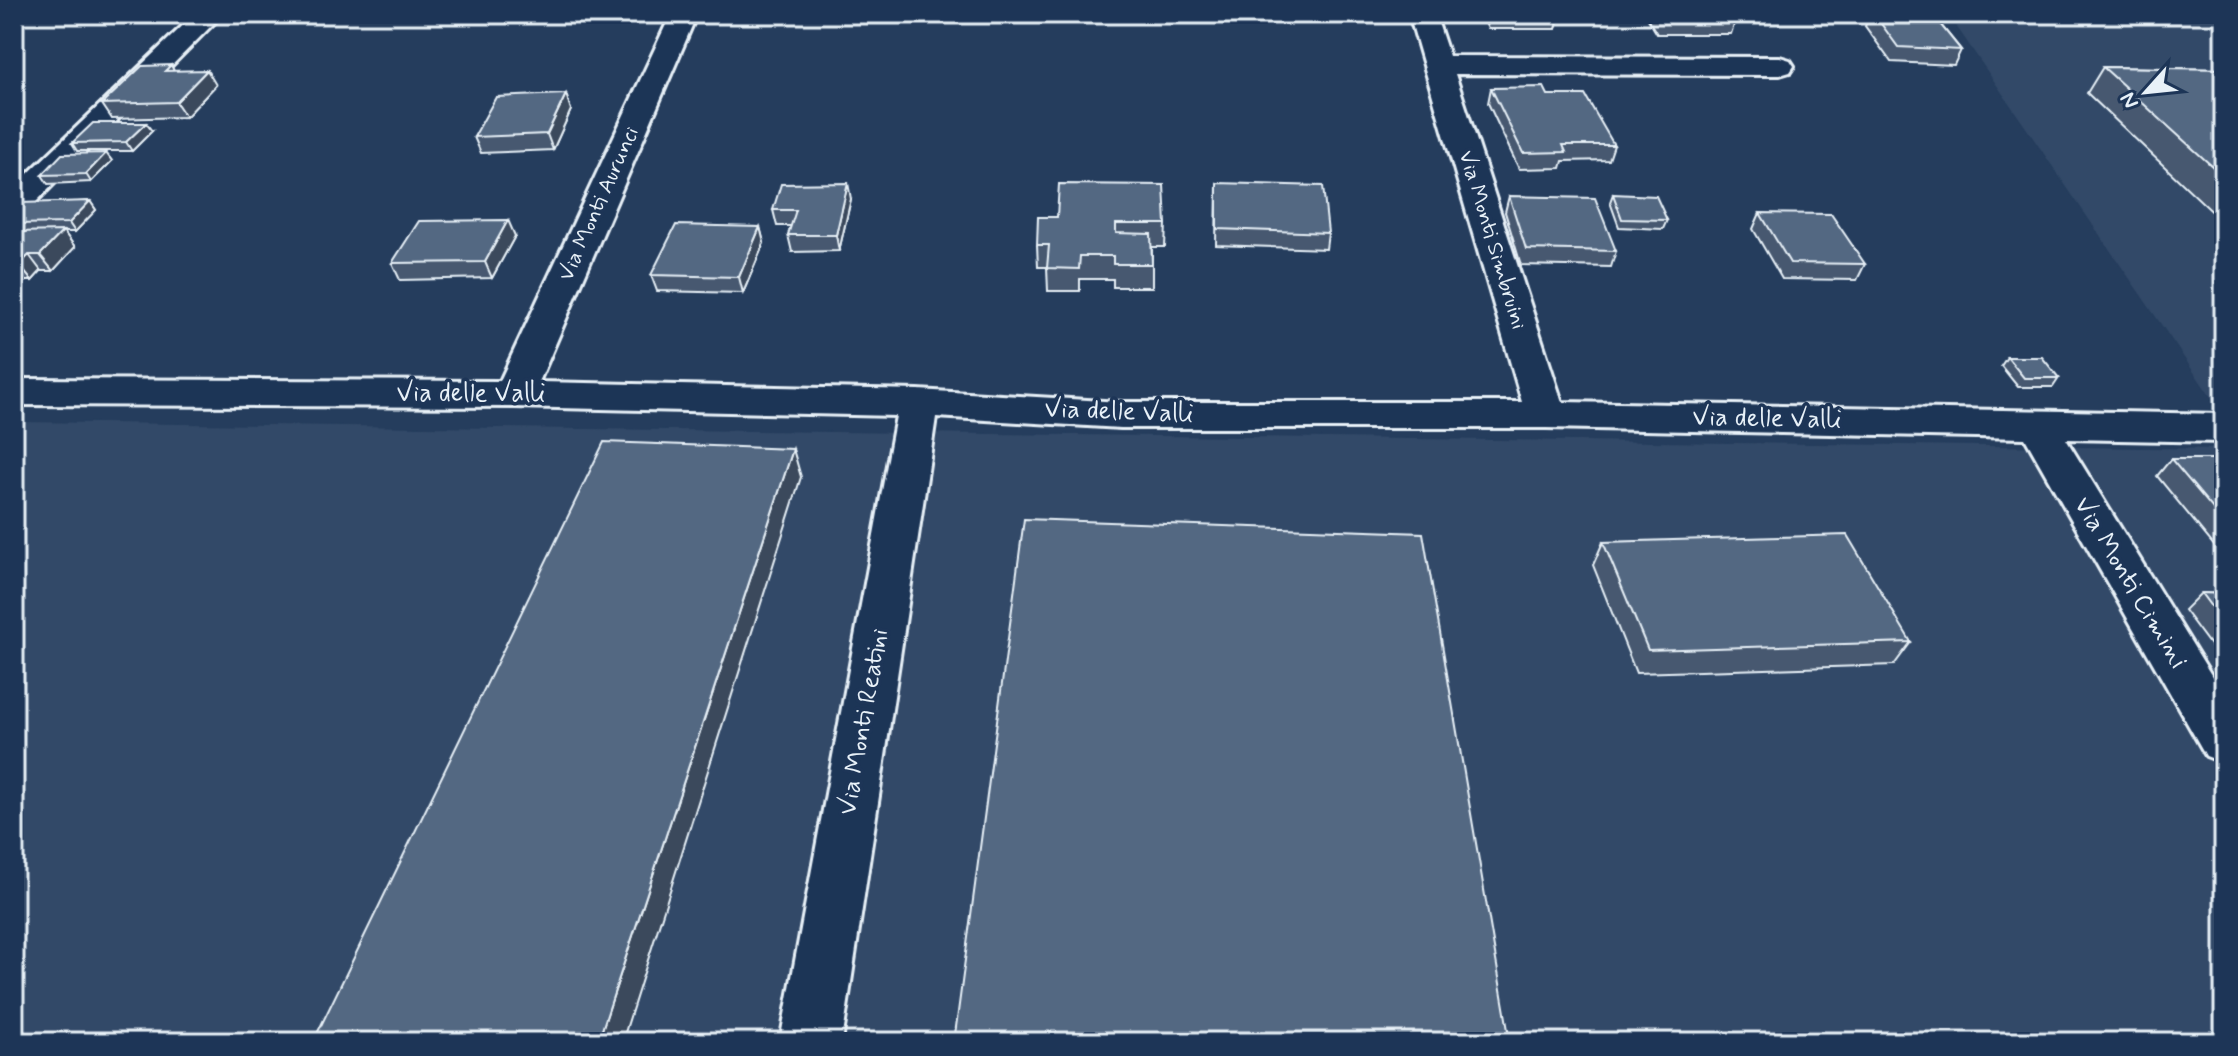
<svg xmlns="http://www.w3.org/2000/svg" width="2238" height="1056" font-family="Mynerve,sans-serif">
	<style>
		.built { fill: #334a68 }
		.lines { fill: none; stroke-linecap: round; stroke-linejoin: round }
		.minor-casing { stroke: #e8f1f8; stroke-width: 6 }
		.minor { fill: #1d3557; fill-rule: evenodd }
		.wall { fill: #475970; stroke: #e8f1f8; stroke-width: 2 }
		.shaded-wall { fill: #3a485b; stroke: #e8f1f8; stroke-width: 2 }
		.building { fill: #536782; stroke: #e8f1f8; stroke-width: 2 }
		.labels { text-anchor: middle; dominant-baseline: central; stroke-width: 7; stroke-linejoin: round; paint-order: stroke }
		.far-street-label { font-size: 22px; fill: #e8f1f8; stroke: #1d3557 }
		.street-label { font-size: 26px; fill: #e8f1f8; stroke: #1d3557 }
	</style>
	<rect width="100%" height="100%" fill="#253d5d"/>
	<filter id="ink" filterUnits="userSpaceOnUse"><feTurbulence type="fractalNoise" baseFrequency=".0125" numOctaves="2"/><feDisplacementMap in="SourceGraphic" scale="16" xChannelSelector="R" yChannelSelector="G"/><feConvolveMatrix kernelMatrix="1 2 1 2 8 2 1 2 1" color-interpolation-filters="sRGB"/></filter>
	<g filter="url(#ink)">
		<path class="built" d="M1948 14H2224V410H2220Z
			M14 422 2224 449V1042H14Z"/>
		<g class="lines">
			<defs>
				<path id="minor" d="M195 14H223L26 212 14 215V187Z
					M671 14H697L539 382 918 390 1121 402H1522L1409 14H1435L1449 56 1780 57 1790 60 1794 66 1790 72 1780 75 1455 74 1562 402 2224 414V442L2066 439 2224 696V763L2206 756 2025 438 1546 428H1121L936 417 842 1042H780L896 416 514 407 14 405V379L500 381Z"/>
			</defs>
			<use href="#minor" class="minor-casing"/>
			<use href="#minor" class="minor"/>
		</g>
		<path class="wall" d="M1481 14H1560L1556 29H1488Z
			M1645 14H1732L1736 19 1731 34H1657Z
			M1870 14H1932L1961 50 1954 65 1891 62 1865 26Z
			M171 65 174 71 216 85 186 117 112 119 102 104Z
			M2103 67 2224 69V223L2087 93Z
			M1491 88 1548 95 1614 145 1609 160 1563 161 1561 168 1519 169 1488 103Z
			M566 94 571 110 553 150 481 153 474 137Z
			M152 131 132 151H77L72 143Z
			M106 153 112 161 91 182 48 184 42 175Z
			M1217 183 1328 233 1326 249 1216 245Z
			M1613 194 1667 220 1663 229 1619 227 1610 202Z
			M1509 196 1616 251 1611 267 1521 265 1505 212Z
			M851 199 839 251 792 252 788 235 791 226H777L773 210Z
			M90 201 96 210 75 232H64L75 247 53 271H41L32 281H19L14 287V207Z
			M1760 213 1865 264 1857 280 1782 279 1753 229Z
			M1057 217 1166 224 1165 247H1152V287H1113V279H1080V291H1048L1047 267H1038L1037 245Z
			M760 227 764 243 743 293 657 291 651 275Z
			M515 236 492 278 400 280 392 263Z
			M2007 357 2059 378 2053 387H2018L2001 366Z
			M2171 459H2224V558L2157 476Z
			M1603 542 1911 642 1894 665 1636 673 1593 565Z
			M2201 593 2224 594V664L2184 610Z"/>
		<path class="shaded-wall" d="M207 70 216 85 186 117 176 102Z
			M566 94 571 110 553 150 547 134Z
			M146 123 152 131 132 151 126 142Z
			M106 153 112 161 91 182 86 174Z
			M848 183 851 199 839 251 836 235Z
			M90 201 96 210 75 232 69 223Z
			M508 220 515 236 492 278 485 262Z
			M760 227 764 243 743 293 739 277Z
			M63 231 75 247 53 271 40 255Z
			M29 255 41 271 32 281 19 265Z
			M14 275 19 281 14 287Z
			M793 449 801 477 622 1042H598Z
			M14 942 19 945 14 952Z"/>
		<path class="building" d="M1659 14H1732L1736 19H1662Z
			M1874 14H1932L1961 50 1898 47Z
			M171 65 165 71 207 70 176 102 102 104 142 66Z
			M2103 67 2224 69V177Z
			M1544 87 1548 95H1585L1614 145H1563L1566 152 1523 153 1491 88Z
			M566 94 547 134 474 137 496 97Z
			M93 123H146L126 142 72 143Z
			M106 153 86 174 42 175 62 154Z
			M848 183 836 235H788L796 210H773L781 184Z
			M1217 183 1323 186 1328 233 1217 229Z
			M1059 184 1164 185 1166 224H1116V233L1151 234 1152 264H1113V256H1080L1079 269 1047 268 1049 245H1037L1038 217H1057Z
			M1613 194 1656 196 1667 220 1622 219Z
			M1509 196 1595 198 1616 251 1526 249Z
			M90 201 69 223 14 224V207L19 203Z
			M1760 213 1831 214 1865 264 1790 263Z
			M508 220 485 262 392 263 419 221Z
			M676 225 760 227 739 277 651 275Z
			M63 231 40 255H29L19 265H14V232Z
			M2007 357H2042L2059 378H2024Z
			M604 442 793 449 598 1042H313Z
			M2171 459H2224V522Z
			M1024 519 1423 533 1510 1042H954Z
			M1847 535 1911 642 1648 650 1603 542Z
			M2201 593 2224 594V624Z"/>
	</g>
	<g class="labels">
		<g class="far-street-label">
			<text transform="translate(599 204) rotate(-66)">Via Monti Aurunci</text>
			<text transform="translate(1492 240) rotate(73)">Via Monti Simbruini</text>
		</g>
		<g class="street-label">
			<text x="471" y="394">Via delle Valli</text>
			<text transform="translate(1119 412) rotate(2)">Via delle Valli</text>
			<text transform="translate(1767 419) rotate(1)">Via delle Valli</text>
			<text transform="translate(2130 583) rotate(59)">Via Monti Cimini</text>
			<text transform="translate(864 722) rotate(-80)">Via Monti Reatini</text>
		</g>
	</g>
	<rect width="2238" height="1056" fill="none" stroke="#1d3557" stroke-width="48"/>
	<rect x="24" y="24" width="2190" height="1008" fill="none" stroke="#e8f1f8" stroke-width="3" filter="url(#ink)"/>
	<g transform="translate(2146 92) rotate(243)" stroke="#1d3557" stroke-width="6" paint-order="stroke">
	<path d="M0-6L14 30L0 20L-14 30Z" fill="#e8f1f8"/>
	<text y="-12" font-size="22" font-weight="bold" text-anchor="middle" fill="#e8f1f8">N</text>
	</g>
</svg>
